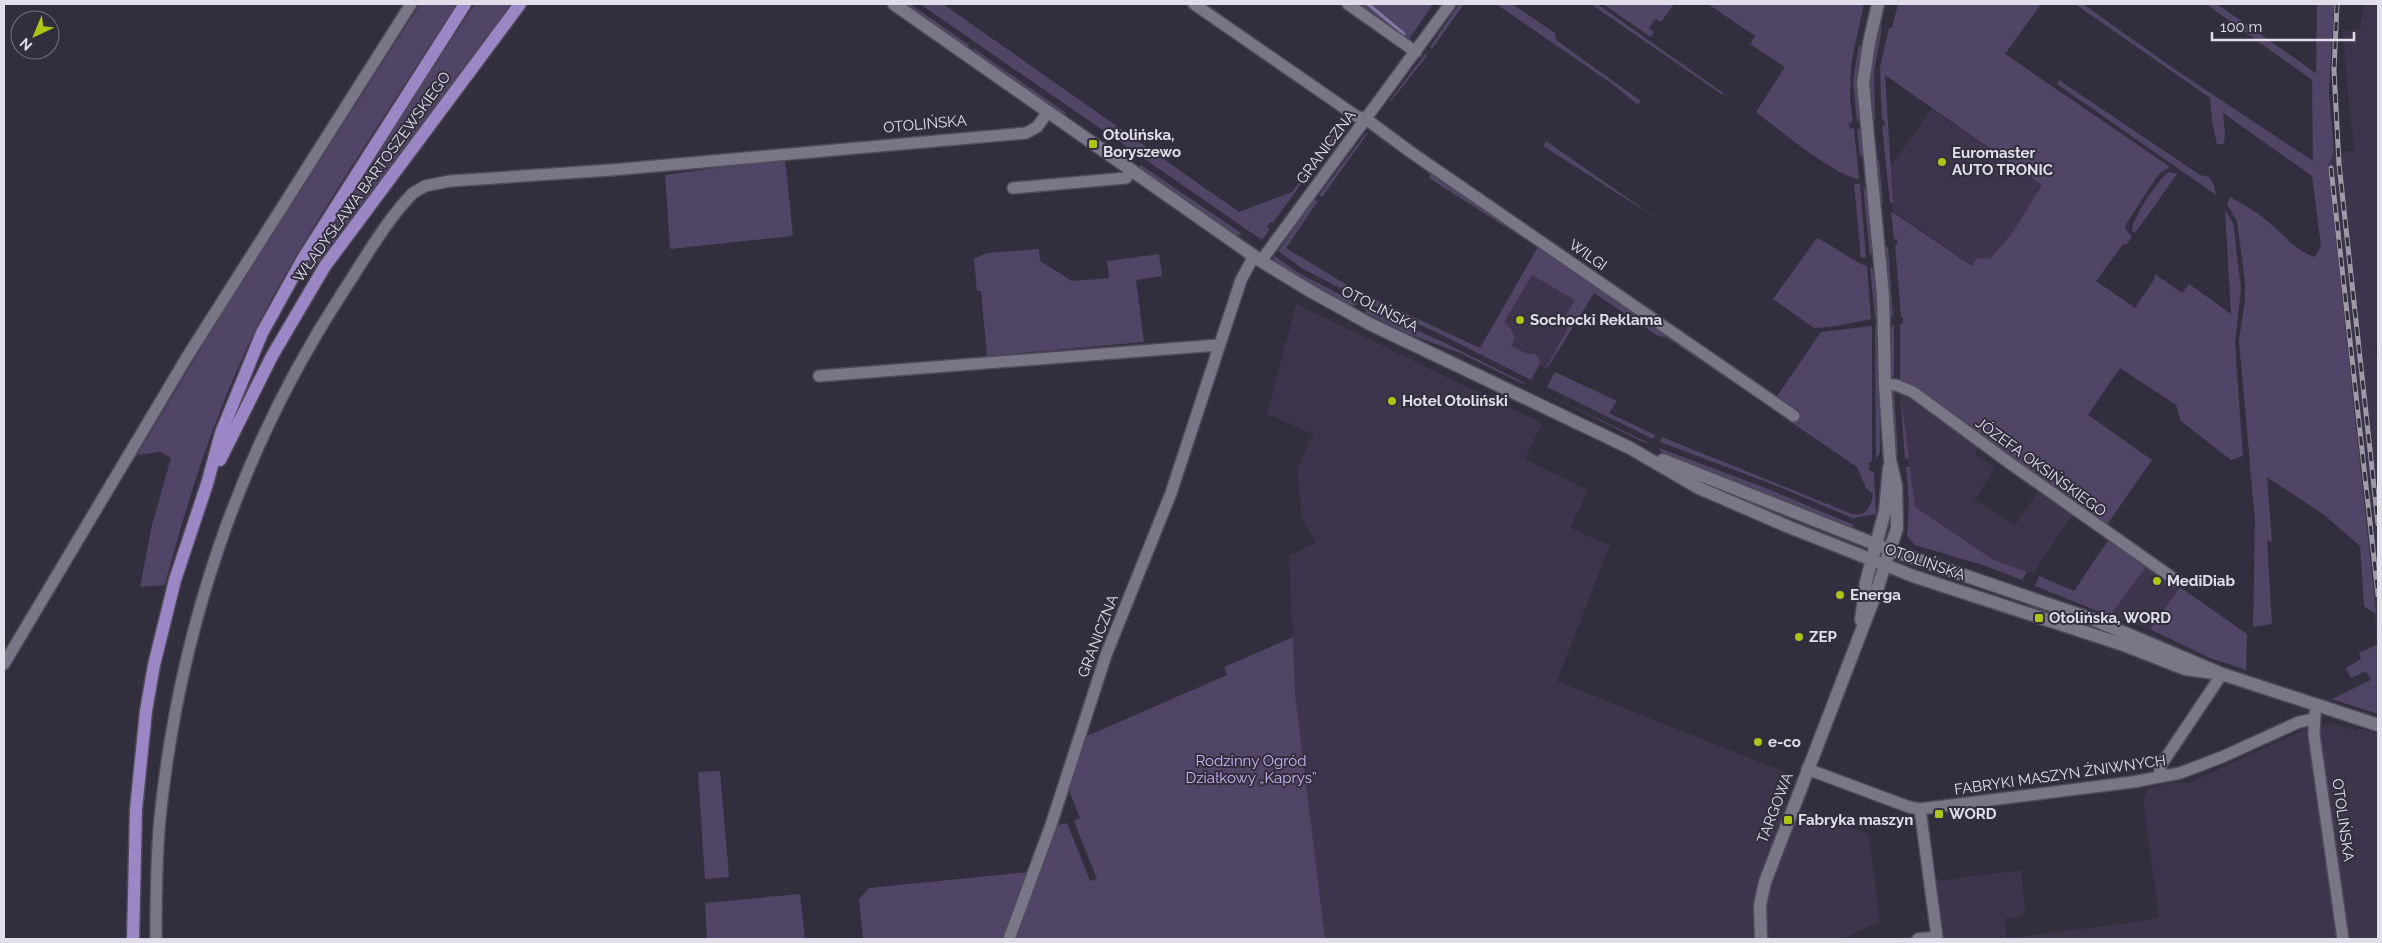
<svg xmlns="http://www.w3.org/2000/svg" width="2382" height="943" font-family="Raleway,sans-serif">
	<style>
		.built { fill: #3c354b }
		.green { fill: #504566 }
		.lines { fill: none; stroke-linecap: round; stroke-linejoin: round }
		.stream { stroke: #8577a4; stroke-width: 3 }
		.minor-casing { stroke: #4e4a58; stroke-width: 14 }
		.tertiary-casing { stroke: #4e4a58; stroke-width: 15 }
		.secondary-casing { stroke: #4e4a58; stroke-width: 15 }
		.primary-casing { stroke: #4e4a58; stroke-width: 15 }
		.minor { stroke: #7b7588; stroke-width: 11 }
		.tertiary { stroke: #7b7588; stroke-width: 12 }
		.secondary { stroke: #7b7588; stroke-width: 12 }
		.primary { stroke: #9c87c6; stroke-width: 12 }
		.rail-casing { stroke: #9e9aa7; stroke-width: 5 }
		.rail { stroke: #332e3e; stroke-width: 3; stroke-dasharray: 9; stroke-linecap: butt }
		.poi-dot { fill: #acc611; stroke: #332e3e; stroke-width: 2 }
		.labels { text-anchor: middle; dominant-baseline: central; stroke-width: 4; stroke-linejoin: round; paint-order: stroke }
		.street-label { font-size: 15px; fill: #e1dee9; stroke: #332e3e }
		.poi-label { font-size: 15px; font-weight: bold; fill: #e1dee9; stroke: #332e3e; text-anchor: start }
		.park-label { font-size: 15px; fill: #cbb5fa; stroke: #332e3e }
	</style>
	<rect width="100%" height="100%" fill="#332e3e"/>
	<path class="built" d="M2364 4H2378V345L2375 346 2378 365V647L2324 153 2354 151 2342 32 2360 28Z
		M1931 109 2043 185 2011 235 1990 259 1973 266 1893 211 1890 168Z
		M1539 255 1594 293 1547 369 1489 341Z
		M1296 304 1542 423 1525 459 1588 490 1570 528 1610 545 1557 681 1785 772 1789 781 1781 802 1869 834 1880 921 1842 939H1324L1295 693 1289 555 1316 543 1302 518 1297 470 1313 434 1267 414Z
		M1902 392 1912 397 1977 444 1976 455 1995 468 1975 499 2015 525 2039 490 2073 514 2033 574 1992 559 1915 507 1904 429Z
		M2148 564 2180 587 2150 629 2110 616Z
		M2330 723 2357 731 2358 728 2378 734V939H1892L1931 933 1926 882 2021 870 2025 910 2021 916 2005 919 2007 938 2129 923 2159 917 2143 801 2147 789 2173 782 2189 783 2307 728Z"/>
	<path class="green" d="M420 4H457C420 60 384 116 348 172 316 223 283 274 256 329 216 410 188 497 165 585L140 587 152 525 171 458 161 452 137 455 216 323Z
		M475 4H511L311 273 305 269 313 255 372 159Z
		M904 4H910L969 45 967 47Z
		M920 4H943L1239 212 1292 192 1345 119 1348 122 1310 174 1309 173 1306 177 1273 223 1270 222 1267 227 1270 229 1262 240Z
		M1351 4H1433L1407 42Z
		M1459 4H1464L1432 49 1430 47Z
		M1496 4H1512L1555 33 1556 40 1641 101 1638 105 1611 83Z
		M1591 4H1597L1725 94H1721Z
		M1603 4H1674L1661 22 1655 19 1649 28 1654 32 1651 37Z
		M1708 4H1864L1851 64 1850 101 1853 122 1849 123 1850 129 1854 128 1859 179C1836 177 1777 128 1756 112L1785 67 1750 44 1755 36Z
		M1898 4H2041L2005 54 2170 167 2160 173 2156 178 2126 224 2125 228 2132 237 2126 245 2123 244 2096 281 2135 308 2154 280 2155 274 2182 293 2189 284 2231 314 2225 210 2233 223 2241 288 2235 344 2243 456 2231 460 2181 421 2176 405 2120 368 2088 415 2152 460 2106 526 1900 381V324L1903 323V318L1901 317 1895 245 1898 244 1897 239H1894L1891 211 1972 266 1977 258 1990 259 2011 235 2042 185 1885 75 1893 203H1890L1882 126 1885 125 1884 120H1882L1880 67 1889 28H1892Z
		M2075 4H2083L2173 68 2313 161 2312 80 2206 4H2217L2316 73 2317 4H2334L2329 92 2334 152 2328 166 2376 614 2364 606 2360 546 2323 514 2267 477 2272 542 2267 540 2272 624 2253 627 2255 521 2239 340 2245 300V281L2237 221 2227 204 2230 197C2245 205 2263 216 2275 228 2286 238 2300 253 2315 257L2321 246 2312 176 2223 113 2225 135 2224 144H2217L2212 121 2210 98Z
		M1882 27 1874 72 1875 120H1874L1869 73 1878 31Z
		M1859 45 1862 46 1857 73 1860 119 1857 122 1853 81Z
		M973 48 1066 113 1064 115 972 51Z
		M1425 54 1427 56 1391 101 1390 100Z
		M2059 80 2200 175 2209 177 2214 185 2216 195 2057 84Z
		M1857 128 1861 131 1864 156 1860 155Z
		M1366 133H1368L1322 197 1319 195Z
		M1546 141 1656 218 1543 146Z
		M785 158 793 236 670 249 665 175Z
		M1875 160H1879L1883 202 1879 200Z
		M1141 165 1241 233 1238 237 1138 167Z
		M1432 170 1521 232 1529 242 1429 178Z
		M2169 172 2177 174 2135 233 2132 231C2132 218 2159 178 2169 172Z
		M1854 184H1860L1866 257 1861 258Z
		M1863 185 1867 191 1873 249 1870 256Z
		M1314 200 1318 201 1286 248 1362 294 1360 298 1303 269 1278 251Z
		M1817 238C1833 245 1853 262 1867 266L1871 319 1837 326 1814 328 1773 299Z
		M1888 246 1893 317 1889 313 1885 248Z
		M1538 247 1542 248 1547 254 1554 255 1572 271 1579 273 1628 306 1642 321 1776 398 1821 332 1872 326V462H1869V470L1874 472 1876 514 1852 518 1782 488 1660 442 1662 437 1852 514C1866 517 1871 507 1873 494L1866 488 1857 467 1666 337 1658 336 1594 293 1548 367 1547 366 1572 321 1565 317 1575 300 1532 275 1504 322 1510 328 1515 338 1511 346 1528 354H1534L1539 358 1540 364 1531 380 1432 330 1368 303 1371 297 1480 348Z
		M1039 249 1040 261 1072 281 1109 278 1107 261 1159 254 1162 276 1136 280 1144 342 987 356 981 291H977L974 259 987 253Z
		M1273 255 1297 272 1358 304 1351 306 1274 262Z
		M1870 266 1875 272 1879 314 1875 319Z
		M1365 308 1441 341 1527 384 1521 383 1460 353 1406 333 1366 313Z
		M1894 324V377L1890 373V328Z
		M1875 325 1879 330 1880 452 1876 460Z
		M1555 372 1617 401 1609 413 1655 435 1653 439 1547 387Z
		M1894 391 1898 457 1896 454 1891 394Z
		M1900 391 1909 458 1905 459Z
		M1544 393 1649 443H1645Z
		M1659 448 1763 487 1854 525 1852 528 1660 451Z
		M1906 467H1910L1915 507 1992 559 2027 572 2022 580 1986 566 1915 545 1907 536 1909 504Z
		M2109 539 2148 564 2110 616 2035 586 2039 576 2074 591Z
		M2180 587 2247 634 2246 670 2210 658 2150 629Z
		M1293 637 1295 693 1325 939H1012L1055 826 1067 823 1090 881 1097 879 1074 821 1080 818 1068 788 1087 736 1227 675 1224 667Z
		M2378 644V714L2332 699 2371 680 2366 671 2351 678 2346 668 2361 659 2359 653Z
		M720 771 729 877 705 879 698 772Z
		M1029 872 1005 939H863L859 899 869 888Z
		M800 894 805 939H707L705 903Z"/>
	<g class="lines">
		<path class="stream" d="M1368 4 1404 34"/>
		<defs>
			<path id="minor" d="M1194 4 1356 116 1366 119 1412 153 1794 416
				M1348 4 1416 52
				M1013 188 1126 178 1132 170
				M1261 261 1450 4
				M819 376 1218 345
				M1885 385H1896L1913 392 2011 464 2177 581
				M4 664 187 357 411 4
				M2315 713 2314 735 2343 939
				M1807 769 1909 807 1920 809 2133 782 2180 773 2222 757 2299 722 2314 719
				M2159 776 2161 765 2222 674
				M156 939C156 899 156 858 160 818 179 632 239 452 341 295 362 263 387 219 413 193L425 186 450 181 611 170 1026 133 1037 127 1048 112
				M1009 939 1051 825 1106 655 1171 493 1241 280 1254 256
				M1918 939 1937 937 1920 809"/>
			<path id="tertiary" d="M1861 620 1866 582 1885 511 1889 468
				M1761 939 1760 905 1765 882 1876 593 1897 528 1896 485 1890 460 1885 385 1883 295 1863 84 1869 43 1878 4"/>
			<path id="secondary" d="M894 4 1261 261 1312 292 1370 324 1630 448 1699 488 1789 527 1913 576 2121 644 2185 669 2222 674
				M1663 460 1890 550 2092 619 2222 674 2378 725"/>
			<path id="primary" d="M220 460 272 356 325 266 520 4
				M133 939 136 809 146 711 154 665 175 580 207 484 221 433 262 333 304 257 465 4"/>
		</defs>
		<use href="#minor" class="minor-casing"/>
		<use href="#tertiary" class="tertiary-casing"/>
		<use href="#secondary" class="secondary-casing"/>
		<use href="#primary" class="primary-casing"/>
		<use href="#minor" class="minor"/>
		<use href="#tertiary" class="tertiary"/>
		<use href="#secondary" class="secondary"/>
		<use href="#primary" class="primary"/>
		<defs>
			<path id="rail" d="M2337 4 2334 70 2339 164 2378 524
				M2331 168 2378 595"/>
		</defs>
		<use href="#rail" class="rail-casing"/>
		<use href="#rail" class="rail"/>
	</g>
	<g class="poi-dot">
		<rect x="1088" y="139" width="10" height="10" rx="2.5"/>
		<circle cx="1942" cy="162" r="5"/>
		<circle cx="1520" cy="320" r="5"/>
		<circle cx="1392" cy="401" r="5"/>
		<circle cx="2157" cy="581" r="5"/>
		<circle cx="1840" cy="595" r="5"/>
		<rect x="2034" y="613" width="10" height="10" rx="2.5"/>
		<circle cx="1799" cy="637" r="5"/>
		<circle cx="1758" cy="742" r="5"/>
		<rect x="1934" y="809" width="10" height="10" rx="2.5"/>
		<rect x="1783" y="815" width="10" height="10" rx="2.5"/>
	</g>
	<g class="labels">
		<g class="street-label">
			<text transform="translate(925 124) rotate(-5)">OTOLIŃSKA</text>
			<text transform="translate(1326 147) rotate(-53)">GRANICZNA</text>
			<text transform="translate(372 177) rotate(-54)">WŁADYSŁAWA BARTOSZEWSKIEGO</text>
			<text transform="translate(1588 255) rotate(35)">WILGI</text>
			<text transform="translate(1380 309) rotate(27)">OTOLIŃSKA</text>
			<text transform="translate(2041 467) rotate(36)">JÓZEFA OKSIŃSKIEGO</text>
			<text transform="translate(1925 562) rotate(19)">OTOLIŃSKA</text>
			<text transform="translate(1098 636) rotate(-69)">GRANICZNA</text>
			<text transform="translate(2060 775) rotate(-8)">FABRYKI MASZYN ŻNIWNYCH</text>
			<text transform="translate(1775 808) rotate(-69)">TARGOWA</text>
			<text transform="translate(2343 820) rotate(82)">OTOLIŃSKA</text>
		</g>
		<g class="poi-label">
			<text x="1103" y="135">Otolińska,<tspan x="1103" dy="17">Boryszewo</tspan></text>
			<text x="1952" y="153">Euromaster<tspan x="1952" dy="17">AUTO TRONIC</tspan></text>
			<text x="1530" y="320">Sochocki Reklama</text>
			<text x="1402" y="401">Hotel Otoliński</text>
			<text x="2167" y="581">MediDiab</text>
			<text x="1850" y="595">Energa</text>
			<text x="2049" y="618">Otolińska, WORD</text>
			<text x="1809" y="637">ZEP</text>
			<text x="1768" y="742">e-co</text>
			<text x="1949" y="814">WORD</text>
			<text x="1798" y="820">Fabryka maszyn</text>
		</g>
		<g class="park-label">
			<text x="1251" y="761">Rodzinny Ogród<tspan x="1251" dy="17">Działkowy „Kaprys”</tspan></text>
		</g>
	</g>
	<rect width="2382" height="943" fill="none" stroke="#e1dee9" stroke-width="10"/>
	<g transform="translate(35 35) rotate(224)"><circle r="24" fill="#332e3e" stroke="#797482"/>
	<path d="M0-4L9 19L0 12L-9 19Z" fill="#acc611"/>
	<text y="-8" font-size="14" font-weight="bold" text-anchor="middle" fill="#e1dee9">N</text>
	</g>
	<path d="M2212 32v8h142v-8" fill="none" stroke="#e1dee9" stroke-width="2.5"/>
	<text x="2220" y="32" font-size="15" fill="#e1dee9" stroke="#332e3e" stroke-width="4" paint-order="stroke">100 m</text>
</svg>
